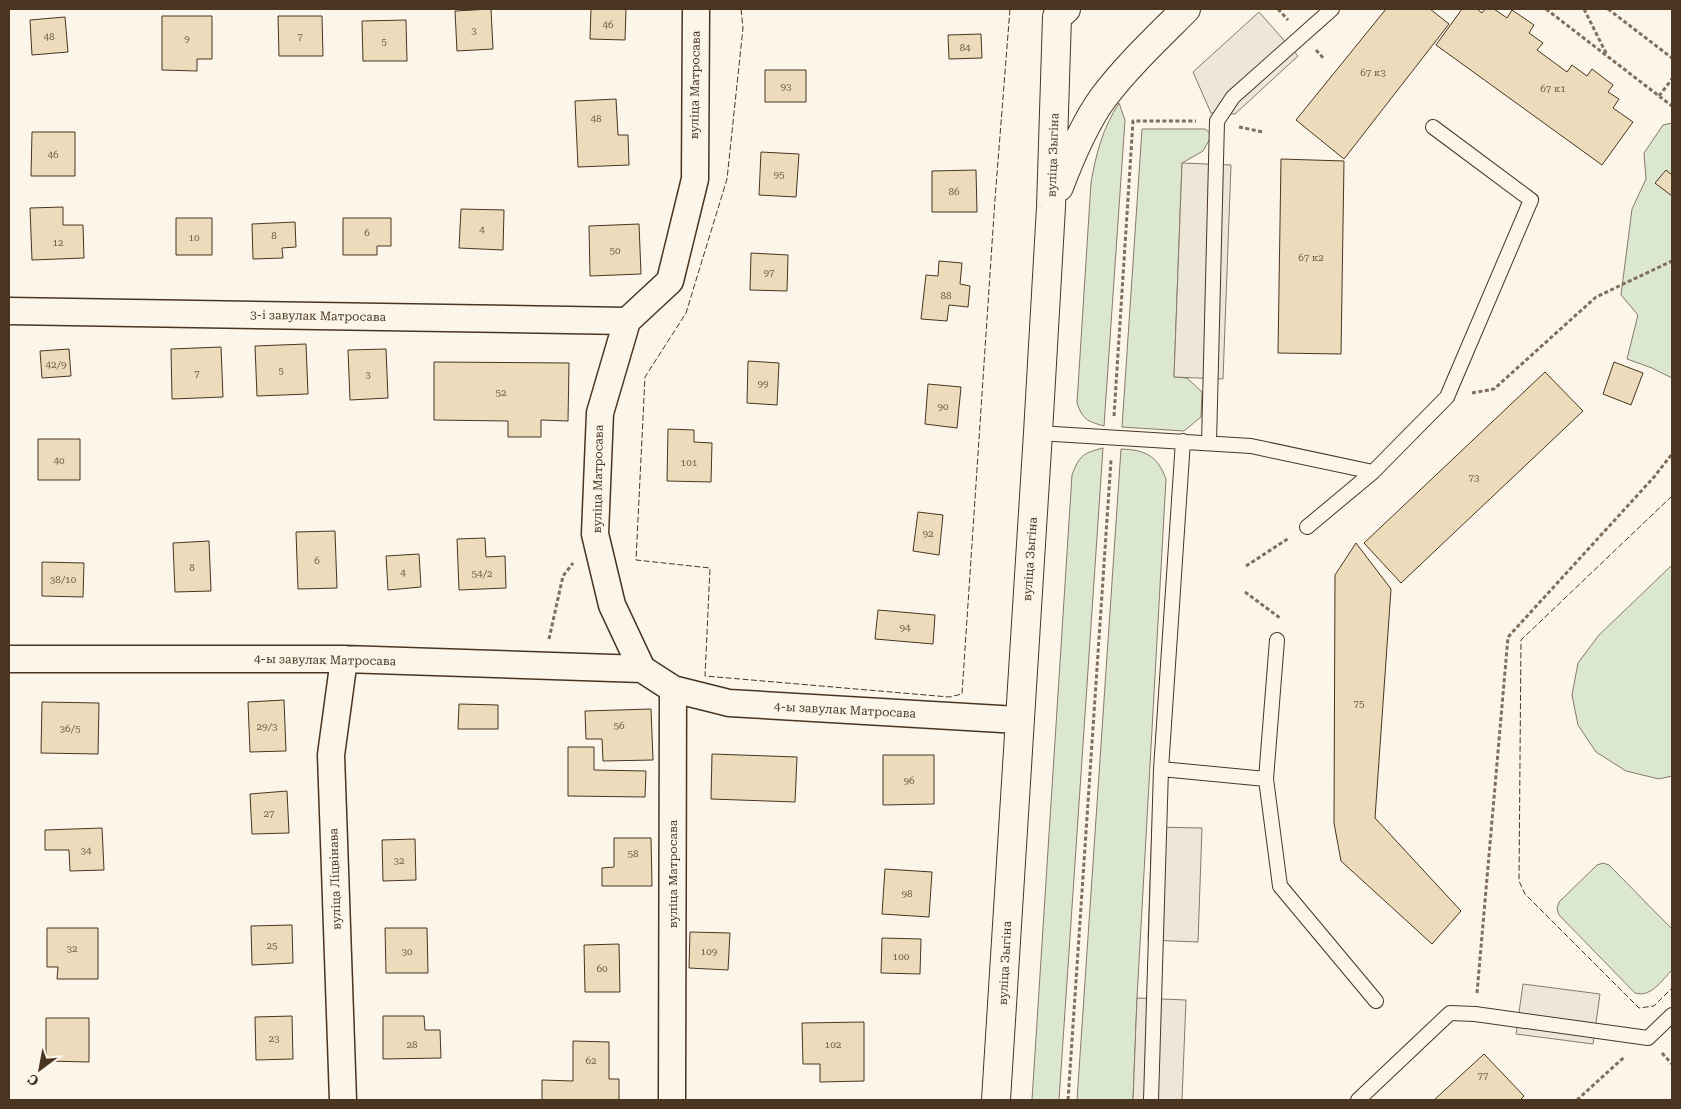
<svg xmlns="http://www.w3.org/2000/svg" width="1681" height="1109" font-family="'Roboto Serif',serif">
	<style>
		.green { fill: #dce7d0; stroke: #887966 }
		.parking { fill: #ede7d9; stroke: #887966 }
		.building { fill: #ecdcbc; stroke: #4a3520 }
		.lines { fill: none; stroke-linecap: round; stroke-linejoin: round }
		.service-casing { stroke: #4a3520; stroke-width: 16 }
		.minor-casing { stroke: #4a3520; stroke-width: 29 }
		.primary-casing { stroke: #4a3520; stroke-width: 30 }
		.path { stroke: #7f6f5c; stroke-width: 3; stroke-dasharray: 4 2.5; stroke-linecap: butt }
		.service { stroke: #fbf6e9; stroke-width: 14 }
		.minor { stroke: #fbf6e9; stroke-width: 26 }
		.primary { stroke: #fbf6e9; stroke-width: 28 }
		.fence { stroke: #4a3520; stroke-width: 1; stroke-dasharray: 6 2.5; stroke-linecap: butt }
		.labels { text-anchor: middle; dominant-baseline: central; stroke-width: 4; stroke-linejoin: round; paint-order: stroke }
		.number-label { font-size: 10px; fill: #725f47 }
		.street-label { font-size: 12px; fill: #4a3520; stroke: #fbf6e9 }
	</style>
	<rect width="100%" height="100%" fill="#fbf6e9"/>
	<path class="green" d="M1119 103 1125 120 1104 426C1087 421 1083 420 1077 403L1091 183C1096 153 1103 128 1119 103Z
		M1672 123V378L1652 368 1627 359 1638 315 1621 295 1632 209 1646 179 1644 153 1663 125Z
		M1142 129H1205L1212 135 1203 151 1182 163 1174 377 1187 378 1202 392 1201 417 1184 431 1122 427Z
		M1103 448 1059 1100H1032L1072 475C1079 456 1083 453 1103 448Z
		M1121 449C1145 450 1157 455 1166 479L1137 998 1133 1100H1077Z
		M1672 565V776L1659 779 1626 771 1596 752 1578 725 1572 695 1578 663 1599 635Z
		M1603 863 1609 865 1672 929V970C1662 980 1651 998 1635 993L1559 915 1557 909 1559 902 1597 865Z"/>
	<path class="parking" d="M1259 12 1298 56 1235 114 1211 113 1193 72Z
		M1182 163 1231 165 1223 379 1174 377Z
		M1152 827 1202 828 1198 942 1148 940Z
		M1523 984 1600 994 1593 1044 1516 1034Z
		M1137 998 1186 1000 1182 1100H1133Z"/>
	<path class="building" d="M491 9 493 49 457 51 455 11Z
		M591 9H626L625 40 590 39Z
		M1386 9H1430L1449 24 1344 159 1296 120Z
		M1462 9H1477L1482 13 1485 9H1494L1507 18 1512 10 1534 25 1529 33 1543 43 1537 50 1567 72 1572 65 1587 76 1592 69 1613 85 1608 92 1619 99 1613 108 1633 122 1602 165 1436 45Z
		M162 16H212V59H197V71L162 70Z
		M278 16H322L323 56H279Z
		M65 17 68 52 32 55 30 20Z
		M406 20 407 61H363L362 21Z
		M981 34 982 58 949 59 948 35Z
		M765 70H806V102H765Z
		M616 99 618 135H628L629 165 578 167 575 101Z
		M32 132H75V176H31Z
		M761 152 799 154 796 197 759 195Z
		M1281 159 1344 161 1341 354 1278 353Z
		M976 170 977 212H932V171Z
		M1666 170 1672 175V196L1655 183Z
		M63 207V225H83L84 258 32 260 30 208Z
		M461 209 504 210 503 250 459 248Z
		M176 218H212V255H176Z
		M343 218H391V246H377V255H343Z
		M295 222 296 247 282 248 283 258 253 259 252 224Z
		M639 224 641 274 590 276 589 226Z
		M751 253 788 255 787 291 750 290Z
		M939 261 962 263 960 284 970 286 968 307 949 305 947 321 921 319 926 275 938 276Z
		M306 344 308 394 257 396 255 346Z
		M221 347 223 397 172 399 171 349Z
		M69 349 71 376 42 378 40 351Z
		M386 349 388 398 350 400 348 350Z
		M748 361 779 363 777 405 747 403Z
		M434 362 569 363 568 421 541 420V437H508V421L434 420Z
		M1614 362 1643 373 1631 405 1603 394Z
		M1545 372 1583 411 1401 583 1364 543Z
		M928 384 961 387 957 428 925 424Z
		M668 429 694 430V442L712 443 711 482 667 481Z
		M38 439H80V480H38Z
		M918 512 943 515 939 555 913 551Z
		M335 531 337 588 298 589 296 532Z
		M485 538 486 557 505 556 506 588 459 590 457 539Z
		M209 541 211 591 175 592 173 543Z
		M1356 543 1391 589 1375 818 1461 911 1432 944 1341 861 1334 823 1335 575Z
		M419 554 421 587 388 590 386 556Z
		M42 562 84 563 83 597 42 596Z
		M878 610 935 615 933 644 875 639Z
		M284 700 286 751 250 752 248 702Z
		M42 702 99 703 98 754 41 753Z
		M459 704 498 705V729H458Z
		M651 709 653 760 603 761 602 739H586L585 711Z
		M568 747H594V770L646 771 645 797 568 796Z
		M712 754 797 757 795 802 711 799Z
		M883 755H934V804L883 805Z
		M287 791 289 833 252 834 250 794Z
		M102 828 104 870 70 871 69 850H45V830Z
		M614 838H651L652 886H602V868L614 867Z
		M415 839 416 880 383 881 382 840Z
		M885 869 932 872 929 917 882 914Z
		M292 925 293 963 252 965 251 926Z
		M47 928H98V979H57L58 967H47Z
		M385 928H427L428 973H386Z
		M690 932 730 933 728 970 689 968Z
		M882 938 921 939 920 974 881 973Z
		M619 944 620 992H585L584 945Z
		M292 1016 293 1059 256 1060 255 1017Z
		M383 1016H424L425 1030H440L441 1058 383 1059Z
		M46 1018H89V1062L46 1061Z
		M864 1022V1081L820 1082V1064H803L802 1023Z
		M573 1041 609 1042V1079H619V1100H542V1080L573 1081Z
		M1484 1054 1524 1096 1520 1100H1434Z"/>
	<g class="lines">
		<defs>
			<path id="service" d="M1038 433 1251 446 1373 472
				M1209 443 1217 121 1233 97 1332 9
				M1307 527 1373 472 1447 397 1531 200 1433 127
				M1277 640 1266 779 1280 886 1376 1001
				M1161 769 1266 779
				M1151 1100 1161 769 1183 441
				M1358 1100 1450 1013 1475 1014 1648 1038 1672 1015"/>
			<path id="minor" d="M9 311 627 321
				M9 659H344L642 669
				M673 689 729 703 1019 720
				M343 1100 331 755 344 659
				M672 1100 673 689 642 669 612 605 595 534 600 413 627 321 670 281 695 179 696 9"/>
			<path id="primary" d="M1059 187C1070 158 1084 124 1103 98 1127 66 1158 37 1186 9
				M996 1100 1038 433 1051 207 1057 17 1066 9"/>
		</defs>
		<use href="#service" class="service-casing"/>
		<use href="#minor" class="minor-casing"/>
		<use href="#primary" class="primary-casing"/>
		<path class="path" d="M1278 9 1288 20
			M1546 9 1672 106
			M1584 9 1607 55
			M1608 9 1672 58
			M1316 50 1324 59
			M1659 96 1672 79
			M1239 127 1263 132
			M1472 393 1494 389 1596 297 1672 261
			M1114 416 1133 121H1196
			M1246 566 1289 538
			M1245 592 1280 618
			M549 639 563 576 573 563
			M1477 993 1508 637 1654 477 1672 454
			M1662 1053 1672 1064
			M1068 1100 1111 460
			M1577 1100 1622 1059 1625 1058"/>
		<use href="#service" class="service"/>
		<use href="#minor" class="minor"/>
		<use href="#primary" class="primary"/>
		<path class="fence" d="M741 9 743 28 727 179 686 313 645 377 636 560 710 568 705 676 949 697 962 694 995 199 1010 9
			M1672 496 1521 640 1519 881 1525 894 1639 1008 1654 1006 1672 988"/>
	</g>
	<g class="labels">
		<g class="number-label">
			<text x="608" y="24">46</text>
			<text x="474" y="30">3</text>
			<text x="49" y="36">48</text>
			<text x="300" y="36">7</text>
			<text x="187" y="38">9</text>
			<text x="384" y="41">5</text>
			<text x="965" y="47">84</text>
			<text x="1373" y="72">67 к3</text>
			<text x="786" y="86">93</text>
			<text x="1553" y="88">67 к1</text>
			<text x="596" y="118">48</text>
			<text x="53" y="154">46</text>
			<text x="779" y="174">95</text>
			<text x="954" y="191">86</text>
			<text x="482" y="229">4</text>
			<text x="367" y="232">6</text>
			<text x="274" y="235">8</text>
			<text x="194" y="237">10</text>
			<text x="58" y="242">12</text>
			<text x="615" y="250">50</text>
			<text x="1311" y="257">67 к2</text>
			<text x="769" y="272">97</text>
			<text x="946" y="295">88</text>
			<text x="56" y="364">42/9</text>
			<text x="281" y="370">5</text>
			<text x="197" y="373">7</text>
			<text x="368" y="374">3</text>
			<text x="763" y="383">99</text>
			<text x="501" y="392">52</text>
			<text x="943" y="406">90</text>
			<text x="59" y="460">40</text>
			<text x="689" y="462">101</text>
			<text x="1474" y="477">73</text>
			<text x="928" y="533">92</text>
			<text x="317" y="560">6</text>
			<text x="192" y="567">8</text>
			<text x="403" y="572">4</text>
			<text x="482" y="573">54/2</text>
			<text x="63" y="579">38/10</text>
			<text x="905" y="627">94</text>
			<text x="1359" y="703">75</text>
			<text x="619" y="725">56</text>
			<text x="267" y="726">29/3</text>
			<text x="70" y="728">36/5</text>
			<text x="909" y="780">96</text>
			<text x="269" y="813">27</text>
			<text x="86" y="850">34</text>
			<text x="633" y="853">58</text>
			<text x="399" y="860">32</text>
			<text x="907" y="893">98</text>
			<text x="272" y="945">25</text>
			<text x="72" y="948">32</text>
			<text x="407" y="951">30</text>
			<text x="709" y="951">109</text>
			<text x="901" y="956">100</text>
			<text x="602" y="968">60</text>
			<text x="274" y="1038">23</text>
			<text x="412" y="1044">28</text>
			<text x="833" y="1044">102</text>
			<text x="591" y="1060">62</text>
			<text x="1483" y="1075">77</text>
		</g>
		<g class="street-label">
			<text transform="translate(695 85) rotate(-89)">вуліца Матросава</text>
			<text transform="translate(1053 155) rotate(-88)">вуліца Зыгіна</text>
			<text transform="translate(318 316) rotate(1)">3-і завулак Матросава</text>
			<text transform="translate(598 479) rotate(-89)">вуліца Матросава</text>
			<text transform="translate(1030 559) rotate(-86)">вуліца Зыгіна</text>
			<text transform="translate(325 660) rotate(1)">4-ы завулак Матросава</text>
			<text transform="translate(845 710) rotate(3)">4-ы завулак Матросава</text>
			<text transform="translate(673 874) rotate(-90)">вуліца Матросава</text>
			<text transform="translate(335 879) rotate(-92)">вуліца Ліцвінава</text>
			<text transform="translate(1005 963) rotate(-87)">вуліца Зыгіна</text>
		</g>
	</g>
	<rect width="1681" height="1109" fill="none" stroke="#4a3520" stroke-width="20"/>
	<g transform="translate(40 1069) rotate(212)" stroke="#fbf6e9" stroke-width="4" paint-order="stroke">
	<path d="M0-4L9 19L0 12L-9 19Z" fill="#4a3520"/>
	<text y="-8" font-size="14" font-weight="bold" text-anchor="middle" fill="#4a3520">С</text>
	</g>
</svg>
